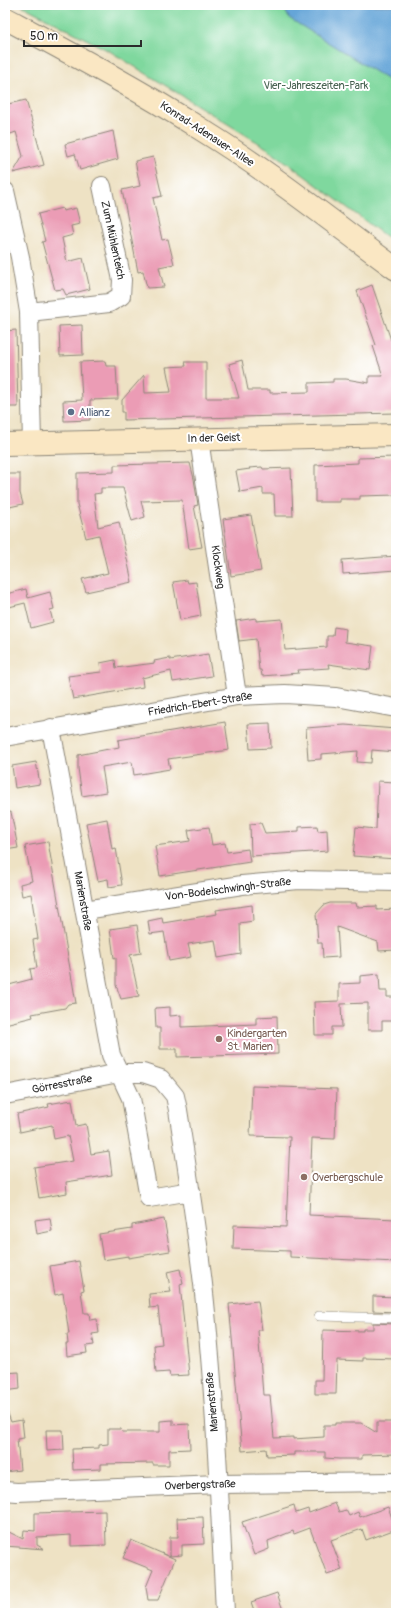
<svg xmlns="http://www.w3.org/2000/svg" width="401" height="1618" font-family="Pangolin,sans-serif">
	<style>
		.green { fill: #7fd89e; stroke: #558264 }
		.water { fill: #65a5d8; stroke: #486882 }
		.building { fill: #eb9cb5 }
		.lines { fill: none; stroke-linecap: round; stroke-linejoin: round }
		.service-casing { stroke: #8c8678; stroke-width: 10 }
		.minor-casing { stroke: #8c8678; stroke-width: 20 }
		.secondary-casing { stroke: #8c8678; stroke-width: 24 }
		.service { stroke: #fff; stroke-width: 9 }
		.minor { stroke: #fff; stroke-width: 18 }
		.secondary { stroke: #fae7c3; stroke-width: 22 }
		.service-dot { fill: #5c6f8a; stroke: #fff; stroke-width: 1.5 }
		.education-dot { fill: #8d6e63; stroke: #fff; stroke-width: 1.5 }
		.labels { text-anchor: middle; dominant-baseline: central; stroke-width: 4; stroke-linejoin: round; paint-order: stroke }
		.park-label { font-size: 11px; fill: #445f4e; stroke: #fff }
		.street-label { font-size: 11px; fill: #2b2b2b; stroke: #fff }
		.service-label { font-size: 11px; fill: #4e5e75; stroke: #fff; text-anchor: start }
		.education-label { font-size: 11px; fill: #785e54; stroke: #fff; text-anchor: start }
	</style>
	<rect width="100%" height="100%" fill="#fff"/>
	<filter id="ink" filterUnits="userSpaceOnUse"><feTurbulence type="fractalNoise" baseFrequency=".025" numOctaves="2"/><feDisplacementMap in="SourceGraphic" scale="8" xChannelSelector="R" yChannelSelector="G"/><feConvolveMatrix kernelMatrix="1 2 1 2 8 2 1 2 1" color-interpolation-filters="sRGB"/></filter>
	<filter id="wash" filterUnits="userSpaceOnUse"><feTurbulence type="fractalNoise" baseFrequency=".012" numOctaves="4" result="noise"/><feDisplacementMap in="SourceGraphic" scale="16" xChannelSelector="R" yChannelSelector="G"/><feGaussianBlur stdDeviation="0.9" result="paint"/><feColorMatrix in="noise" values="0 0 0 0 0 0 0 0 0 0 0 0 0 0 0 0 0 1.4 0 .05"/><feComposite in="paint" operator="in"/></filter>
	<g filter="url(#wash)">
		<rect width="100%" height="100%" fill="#eee2c4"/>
		<path class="green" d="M21 5H396V244L270 150 111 52Z"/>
		<path class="water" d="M290 5H396V85L289 18 284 8Z"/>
		<g id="blocks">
			<path class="building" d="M26 100 44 165 13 173 23 156 16 132 5 136V108L9 107 8 104Z
				M113 131 118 159 80 170 75 154 68 156 65 144Z
				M153 157 162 196 153 198 162 240 168 239 174 264 159 267 164 287 147 288 143 271 138 272 122 190 140 186 135 161Z
				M62 208 63 211 76 208 80 224 71 226 73 235 62 238 67 262 83 258 90 289 66 295 63 289 55 290 42 242 45 241 38 214Z
				M372 285 391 340 396 339V413L124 420V412H122V400L144 375 145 393 171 392 166 367 186 366 185 362H206V398H239L229 364 242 360 248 390H270V393L309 392V383L333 382V379H346L369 383V376H383L373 346 376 345 357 291Z
				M82 325 83 355 60 356 59 326Z
				M16 330 18 407H5V331Z
				M105 361 106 366H116L118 399 90 400V420L64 421 63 401 82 400 80 362Z
				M396 457V495L360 496V499H340V502H315V465L358 463V458Z
				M190 463 194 479 198 505 194 506 202 547 189 549 182 500 141 501 145 517 132 521 123 488H101V493L94 494 98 527 119 522 132 582 86 592 82 579 108 573 99 535 86 538 77 504V473L114 472V465Z
				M262 467 263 469 291 468 293 516H275L274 494H263V488L240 492 236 471 250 469 249 468Z
				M5 474H20V493L23 504 5 508Z
				M251 515 261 571 231 576 223 519Z
				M396 556V570L343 574 342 560Z
				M187 580 188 583 196 582 201 616 180 620 173 582Z
				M26 589 28 598 50 592 54 609 50 610 53 622 31 628 25 603 9 607 6 594Z
				M256 618V621L282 619 285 650 327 647V636H333L334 627 346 629 345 642 373 646 370 670 328 664 329 668 298 670 299 673 262 676 261 670H259L256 639 239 641 236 621Z
				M208 654 212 676 173 682 171 671 142 678 143 687 73 699 68 676 101 672 100 663 115 660 116 668 155 663 154 661 170 658V660Z
				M225 722 229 750 168 759 170 769 134 775 132 762 102 767 106 792 82 796 78 768V755L119 747 118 740Z
				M270 723 271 748 250 749 248 724Z
				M345 725 396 729V752L372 750 371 763 357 762 358 751 321 754V759L308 760 306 728Z
				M36 762 40 784 15 788 12 766Z
				M378 781 395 782 394 786H396V859L353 856 356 827 376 829Z
				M11 812 18 848 5 850V813Z
				M107 819 112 849 116 848 122 885 109 887 108 879 98 881 86 823Z
				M261 823 265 833 299 831V827L317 826 318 831 327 830 328 851 251 856 250 824Z
				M209 827 212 845 225 843 227 852 248 849 250 862 160 876 155 846 190 841 188 830Z
				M48 842 76 1003 68 1004 65 1008 32 1014 33 1017 5 1024V986L32 979 30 969 37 968 33 940 38 939 31 894 22 896 20 884 32 881 25 846Z
				M330 903H356L357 907 377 906V910L396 909V950L379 951 378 942 337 927 339 957 323 958 322 943H318L316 914 324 905Z
				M252 905 253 921 240 923 241 954 218 958 215 940 188 944 191 957 169 961 164 932 150 934 148 921 162 918 163 923 217 914 216 910Z
				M137 925 141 953 130 955 139 996 121 999 116 985V957L114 958 110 929Z
				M379 974 380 991H387V997H396V1021H382V1030H368V1003L341 1004 342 1027H332V1035H315L314 1002 339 1001V984L360 983V976Z
				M170 1007V1016L181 1015V1027L256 1024V1017L277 1016 278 1054 177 1057V1049H160V1028H156L155 1008Z
				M252 1086 337 1089 335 1139 312 1138 309 1215 396 1219V1262L290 1257V1251L233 1249 234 1225 286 1227 290 1137 250 1136Z
				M72 1100 76 1126 86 1124 91 1154 109 1151 112 1175 66 1182 67 1193 39 1198 34 1167 73 1161 68 1136 54 1139 52 1125 20 1132 17 1114 49 1107 48 1104Z
				M50 1218 52 1231 37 1234 35 1220Z
				M164 1219 170 1251 128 1258V1256L103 1260 99 1234 132 1229V1225Z
				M79 1261 84 1290 81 1291 84 1313H89L90 1320 97 1319 99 1333 92 1334 94 1345 86 1346 87 1353 67 1356 66 1344H68L67 1334H69L63 1293 55 1295 50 1266Z
				M180 1269 183 1283 180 1284 189 1375 170 1376 169 1372 156 1373 154 1345 162 1344 158 1307 150 1308 149 1294 171 1292 167 1272Z
				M373 1296 396 1297V1312L373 1311Z
				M258 1301 262 1330H258L263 1395H270L274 1438 293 1437V1439L324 1437V1425H335V1423H361L377 1433V1422H396V1454L362 1455V1459H339L325 1458V1452H294V1455L267 1456 266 1449 242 1451 229 1304Z
				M373 1323 396 1324V1359L363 1358V1361L337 1360 336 1394H315V1380H322L323 1330 363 1331V1329H373Z
				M19 1372 20 1389 5 1391V1373Z
				M5 1411H7L11 1422 22 1420 24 1438 17 1439 20 1470 5 1472Z
				M173 1420V1425L189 1424 190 1449 169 1450V1465H153V1463L101 1464V1469L73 1470 72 1449 99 1448V1445L108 1444V1429H121L122 1432H160V1421Z
				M46 1430H63L64 1450 47 1451Z
				M335 1503 339 1512 346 1510 349 1516 358 1512 360 1517 388 1507 396 1529 366 1540 362 1529 331 1540 342 1570 327 1575 310 1528 294 1534 293 1531 268 1541 269 1549 254 1555 242 1522 294 1505 296 1513 308 1509 309 1513Z
				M105 1511 106 1545 71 1546V1535L37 1537V1545L44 1549 5 1546V1530L23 1539 24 1530 35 1531V1513Z
				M203 1517 204 1544 182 1545V1555L170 1556V1537H178L177 1518Z
				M131 1540 175 1559 158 1600H148L146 1587 153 1570 123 1558Z
				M277 1593 284 1613H255L251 1602Z"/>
		</g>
	</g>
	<g filter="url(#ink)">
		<use href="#blocks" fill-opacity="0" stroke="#8c8678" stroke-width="1"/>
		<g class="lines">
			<defs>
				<path id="service" d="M319 1316 396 1318"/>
				<path id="minor" d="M5 191 20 257 29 312 32 444
					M29 312 109 303 121 296 122 280 102 186
					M199 439 237 696
					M51 728 111 1055 131 1098 149 1198 191 1191
					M5 737 237 696 285 694 336 697 396 708
					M85 910 242 885 299 880 396 882
					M5 1095 119 1073H143L161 1079 175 1096 178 1110C187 1167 196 1225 203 1284 215 1393 220 1503 225 1613
					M5 1491 17 1492 219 1484 396 1482"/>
				<path id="secondary" d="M5 18C72 54 138 89 202 130 270 172 332 222 396 269
					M5 444 396 435"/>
			</defs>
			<use href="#service" class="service-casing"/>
			<use href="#minor" class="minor-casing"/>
			<use href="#secondary" class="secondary-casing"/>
			<use href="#service" class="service"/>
			<use href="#minor" class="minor"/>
			<use href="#secondary" class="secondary"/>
		</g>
	</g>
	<circle class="service-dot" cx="71" cy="412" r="4"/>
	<g class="education-dot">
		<circle cx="219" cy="1039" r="4"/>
		<circle cx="304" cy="1177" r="4"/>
	</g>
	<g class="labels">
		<g class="park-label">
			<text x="316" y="85">Vier-Jahreszeiten-Park</text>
		</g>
		<g class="street-label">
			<text transform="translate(207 134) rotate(33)">Konrad-Adenauer-Allee</text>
			<text transform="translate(113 240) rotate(78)">Zum Mühlenteich</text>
			<text transform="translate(214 438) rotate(-1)">In der Geist</text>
			<text transform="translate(218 567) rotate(82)">Klockweg</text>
			<text transform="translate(200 704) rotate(-9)">Friedrich-Ebert-Straße</text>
			<text transform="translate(228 889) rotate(-7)">Von-Bodelschwingh-Straße</text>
			<text transform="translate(83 901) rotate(80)">Marienstraße</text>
			<text transform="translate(62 1084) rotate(-11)">Görresstraße</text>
			<text transform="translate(212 1402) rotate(-95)">Marienstraße</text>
			<text transform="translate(200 1485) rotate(-2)">Overbergstraße</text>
		</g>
		<g class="service-label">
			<text x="79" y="412">Allianz</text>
		</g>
		<g class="education-label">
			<text x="227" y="1033">Kindergarten<tspan x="227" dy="13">St. Marien</tspan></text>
			<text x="312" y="1177">Overbergschule</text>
		</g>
	</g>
	<rect width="401" height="1618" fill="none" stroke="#fff" stroke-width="20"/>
	<path d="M24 40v6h117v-6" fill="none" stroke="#2b2b2b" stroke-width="2"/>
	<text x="30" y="40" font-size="12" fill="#2b2b2b" stroke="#ffffff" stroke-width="3" paint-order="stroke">50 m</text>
</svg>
